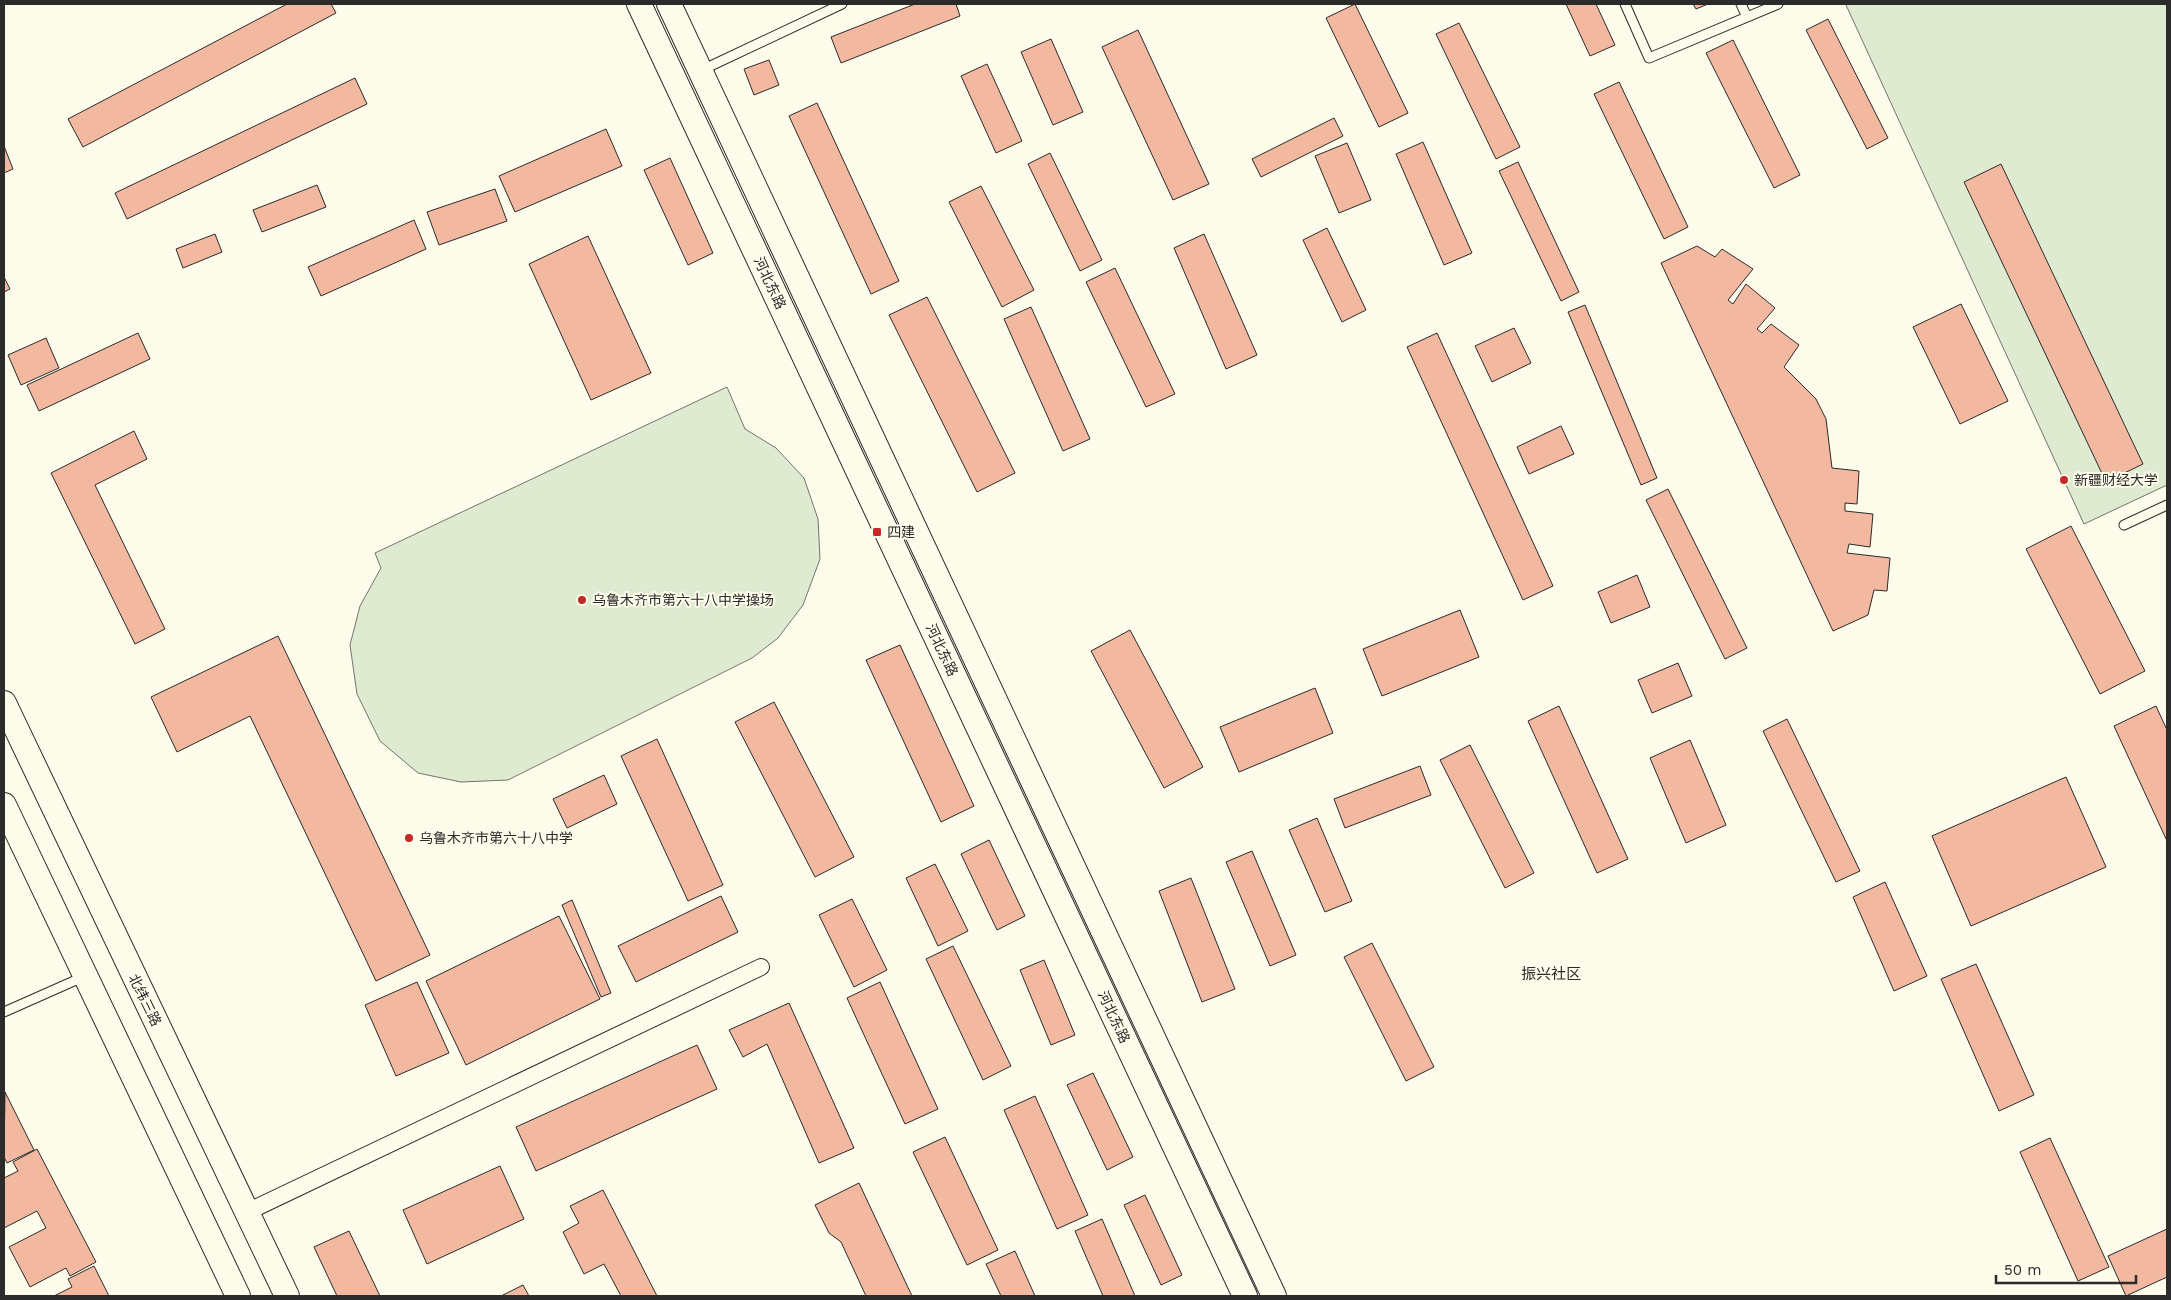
<svg xmlns="http://www.w3.org/2000/svg" width="2171" height="1300" font-family="'Work Sans','Noto Sans SC',sans-serif">
	<style>
		.green { fill: #deebd1; stroke: #74746e }
		.building { fill: #f2b8a0; stroke: #2b2b2b }
		.lines { fill: none; stroke-linecap: round; stroke-linejoin: round }
		.lane-casing { stroke: #2b2b2b; stroke-width: 11 }
		.street-casing { stroke: #2b2b2b; stroke-width: 18 }
		.secondary-casing { stroke: #2b2b2b; stroke-width: 26 }
		.lane { stroke: #fdfbea; stroke-width: 9 }
		.street { stroke: #fdfbea; stroke-width: 16 }
		.secondary { stroke: #fdfbea; stroke-width: 24 }
		.poi-dot { fill: #c62828; stroke: #fdfbea; stroke-width: 2 }
		.labels { text-anchor: middle; dominant-baseline: central; stroke-width: 4; stroke-linejoin: round; paint-order: stroke }
		.street-label { font-size: 14px; fill: #2b2b2b; stroke: #fdfbea }
		.poi-label { font-size: 14px; fill: #2b2b2b; stroke: #fdfbea; text-anchor: start }
		.neighbourhood-label { font-size: 15px; fill: #2b2b2b; stroke: #fdfbea }
	</style>
	<rect width="100%" height="100%" fill="#fdfbea"/>
	<path class="green" d="M1849 4H2167V485L2084 524 1846 5Z
		M727 387 745 429 776 448 804 478 818 519 820 559 803 605 778 638 752 658 508 780 461 782 418 773 380 741 357 694 350 645 360 606 381 568 375 553Z"/>
	<path class="building" d="M287 4H331L336 13 83 147 68 119Z
		M915 4H956L960 16 841 63 831 37Z
		M1355 4 1408 113 1379 127 1326 18Z
		M1566 4H1596L1615 45 1590 56Z
		M1693 4H1708L1696 9Z
		M1828 19 1888 138 1867 149 1806 30Z
		M1459 23 1520 147 1496 159 1436 34Z
		M1138 30 1209 184 1173 200 1102 47Z
		M1051 39 1083 112 1053 125 1021 52Z
		M1733 40 1800 175 1774 188 1706 53Z
		M769 60 779 85 754 95 744 69Z
		M987 64 1022 141 996 153 961 76Z
		M355 78 367 104 127 219 115 193Z
		M1619 82 1688 227 1664 239 1594 94Z
		M817 103 899 281 871 294 789 116Z
		M1334 118 1343 136 1261 177 1252 159Z
		M606 129 622 166 515 212 499 176Z
		M1423 142 1472 253 1444 265 1396 154Z
		M1347 143 1371 200 1339 213 1315 156Z
		M4 146 13 169 4 173Z
		M1050 153 1102 260 1080 271 1028 164Z
		M670 158 713 253 688 265 644 170Z
		M1518 162 1579 292 1561 301 1499 171Z
		M2001 164 2143 464 2106 482 1964 182Z
		M317 185 326 207 262 232 253 210Z
		M981 186 1034 290 1002 307 949 202Z
		M495 189 507 221 439 245 427 212Z
		M414 220 426 249 321 296 308 267Z
		M1327 228 1366 310 1342 322 1303 240Z
		M215 234 222 252 183 268 176 249Z
		M1204 234 1257 355 1226 369 1174 248Z
		M588 236 651 373 591 400 529 264Z
		M1697 246 1715 257 1722 249 1753 269 1728 300 1733 304 1746 284 1775 308 1757 329 1762 333 1771 324 1799 345 1784 367 1816 399 1826 419 1832 468 1859 471 1857 504 1845 503V511L1873 514 1870 547 1849 544 1847 553 1890 558 1887 591 1874 590 1868 615 1833 631 1661 263Z
		M1115 268 1175 394 1146 407 1086 282Z
		M4 277 10 289 4 292Z
		M927 297 1015 473 977 492 889 315Z
		M1961 304 2008 401 1960 424 1913 327Z
		M1585 305 1657 478 1641 485 1568 312Z
		M1031 307 1090 439 1063 451 1004 319Z
		M1514 328 1531 363 1492 382 1475 346Z
		M138 333 150 359 39 411 27 385Z
		M1437 333 1553 586 1523 600 1407 347Z
		M46 338 59 368 21 385 8 355Z
		M1561 426 1574 454 1529 474 1517 447Z
		M134 431 147 459 95 485 165 629 135 644 51 473Z
		M1668 489 1747 648 1725 659 1646 500Z
		M2071 526 2145 671 2100 694 2026 549Z
		M1637 575 1650 607 1611 623 1598 592Z
		M1460 610 1479 657 1382 696 1363 649Z
		M1130 630 1203 767 1164 788 1091 651Z
		M278 636 430 955 376 981 250 716 177 752 151 697Z
		M900 645 974 806 941 822 866 660Z
		M1678 663 1692 696 1652 713 1638 680Z
		M1315 688 1333 733 1239 772 1220 727Z
		M774 702 854 857 815 877 735 722Z
		M1559 706 1628 859 1597 873 1528 721Z
		M2156 706 2167 730V841L2114 726Z
		M1787 719 1860 871 1836 882 1763 731Z
		M657 739 723 885 688 901 621 756Z
		M1690 740 1726 825 1686 843 1650 758Z
		M1470 745 1534 873 1505 888 1440 760Z
		M1420 766 1431 795 1345 828 1334 799Z
		M604 775 617 804 567 828 553 799Z
		M2066 777 2106 867 1971 926 1932 836Z
		M1317 818 1352 901 1325 912 1289 830Z
		M989 840 1025 916 997 930 961 854Z
		M1252 851 1296 955 1270 966 1226 862Z
		M935 864 968 931 938 946 906 878Z
		M1191 878 1235 989 1202 1002 1159 891Z
		M1885 882 1927 976 1894 991 1853 897Z
		M721 896 738 932 636 982 618 946Z
		M852 899 887 970 854 987 819 915Z
		M572 900 611 993 601 997 562 905Z
		M559 916 600 999 466 1065 426 981Z
		M1372 943 1434 1067 1406 1081 1344 957Z
		M953 946 1011 1066 983 1080 926 959Z
		M1044 960 1075 1035 1051 1045 1020 970Z
		M1976 964 2034 1095 1999 1111 1941 979Z
		M417 982 449 1053 396 1076 365 1005Z
		M880 982 938 1109 905 1124 847 998Z
		M789 1003 854 1148 819 1163 767 1044 743 1057 729 1030Z
		M697 1045 717 1089 536 1171 516 1127Z
		M1093 1073 1133 1157 1107 1170 1067 1085Z
		M5 1092 34 1150 7 1163 4 1157Z
		M1035 1096 1088 1215 1057 1229 1004 1110Z
		M945 1137 998 1250 967 1265 913 1152Z
		M2050 1138 2109 1267 2078 1281 2020 1152Z
		M37 1149 96 1262 70 1276 66 1268 30 1287 9 1247 46 1228 37 1211 4 1228V1178L18 1171 13 1162Z
		M500 1166 524 1219 427 1264 403 1210Z
		M859 1183 912 1296H866L841 1242 829 1233 815 1205Z
		M603 1190 657 1296H621L604 1264 584 1274 563 1232 579 1223 570 1206Z
		M1145 1195 1182 1275 1161 1285 1124 1205Z
		M1102 1219 1135 1296H1103L1075 1231Z
		M2167 1229V1277L2126 1296 2108 1256Z
		M349 1231 380 1296H337L314 1247Z
		M1015 1251 1035 1296H1001L986 1264Z
		M94 1266 109 1296H54L72 1287 68 1279Z
		M523 1285 529 1296H501Z"/>
	<g class="lines">
		<defs>
			<path id="lane" d="M1625 4 1649 58 1778 4
				M1741 4 1747 17
				M702 70 842 4
				M2124 525 2167 505
				M4 1012 83 977"/>
			<path id="street" d="M247 1212 761 967"/>
			<path id="secondary" d="M639 4 1245 1296
				M669 4 1274 1296
				M4 703 287 1296
				M4 805 238 1296"/>
		</defs>
		<use href="#lane" class="lane-casing"/>
		<use href="#street" class="street-casing"/>
		<use href="#secondary" class="secondary-casing"/>
		<use href="#lane" class="lane"/>
		<use href="#street" class="street"/>
		<use href="#secondary" class="secondary"/>
	</g>
	<g class="poi-dot">
		<circle cx="2064" cy="480" r="5"/>
		<rect x="872" y="527" width="10" height="10" rx="2.5"/>
		<circle cx="582" cy="600" r="5"/>
		<circle cx="409" cy="838" r="5"/>
	</g>
	<g class="labels">
		<g class="street-label">
			<text transform="translate(770 283) rotate(65)">河北东路</text>
			<text transform="translate(942 650) rotate(65)">河北东路</text>
			<text transform="translate(145 1000) rotate(64)">北纬三路</text>
			<text transform="translate(1114 1017) rotate(65)">河北东路</text>
		</g>
		<g class="poi-label">
			<text x="2074" y="480">新疆财经大学</text>
			<text x="887" y="532">四建</text>
			<text x="592" y="600">乌鲁木齐市第六十八中学操场</text>
			<text x="419" y="838">乌鲁木齐市第六十八中学</text>
		</g>
		<g class="neighbourhood-label">
			<text x="1551" y="974">振兴社区</text>
		</g>
	</g>
	<rect width="2171" height="1300" fill="none" stroke="#2b2b2b" stroke-width="10"/>
	<path d="M1996 1275v8h140v-8" fill="none" stroke="#2b2b2b" stroke-width="2.5"/>
	<text x="2004" y="1275" font-size="15" fill="#2b2b2b" stroke="#fdfbea" stroke-width="4" paint-order="stroke">50 m</text>
</svg>
